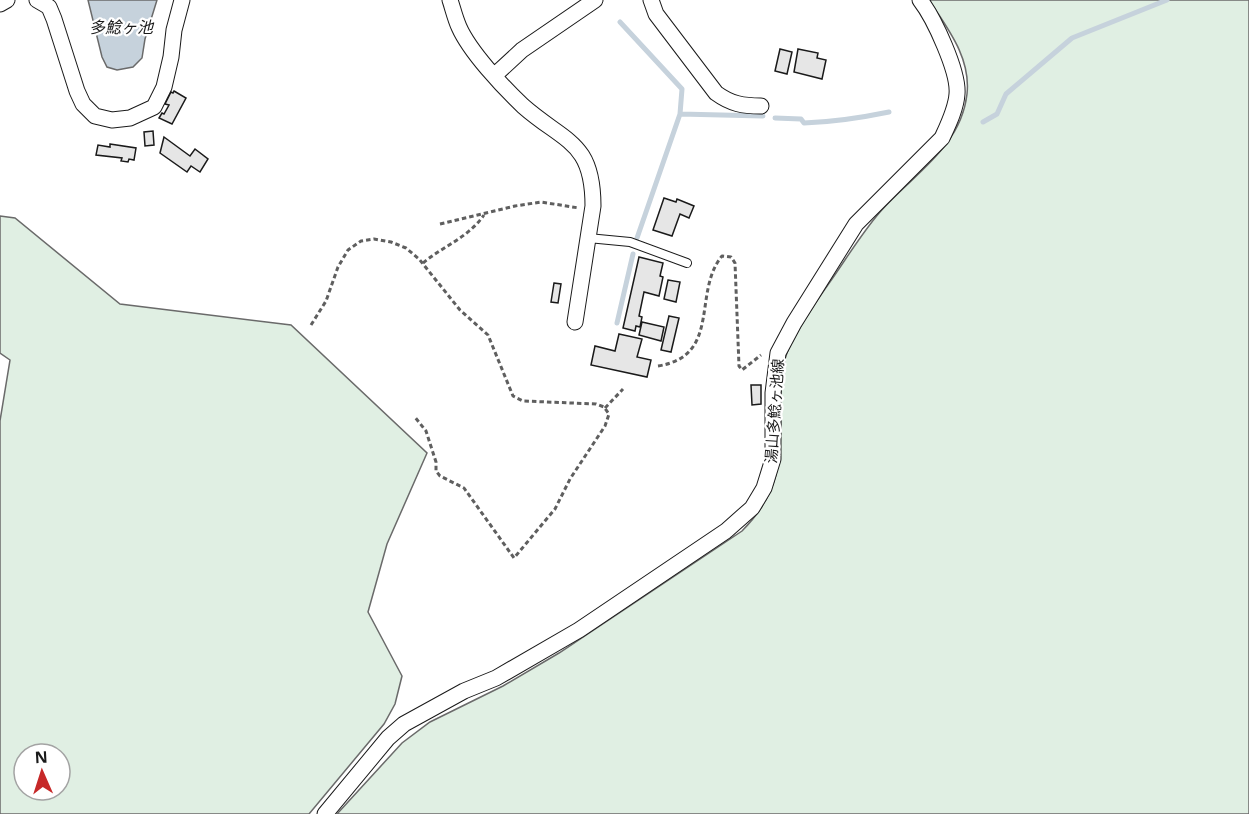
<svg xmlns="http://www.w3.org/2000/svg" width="1249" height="814" font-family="'Noto Sans','Noto Sans JP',sans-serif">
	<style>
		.green { fill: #e0efe3; stroke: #6a6a6a; stroke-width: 1.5; fill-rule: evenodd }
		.water { fill: #c6d2dc; stroke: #6a6a6a; stroke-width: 1.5 }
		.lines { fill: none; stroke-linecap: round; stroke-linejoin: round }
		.stream { stroke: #c6d2dc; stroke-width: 5 }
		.building { fill: #e6e6e6; stroke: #1a1a1a; stroke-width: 1.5 }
		.lane-casing { stroke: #1a1a1a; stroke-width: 10 }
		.street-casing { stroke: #1a1a1a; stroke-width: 17 }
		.path { stroke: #5f5f5f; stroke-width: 3; stroke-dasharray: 4.5 3; stroke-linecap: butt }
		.lane { stroke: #fff; stroke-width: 8 }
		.street { stroke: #fff; stroke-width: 15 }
		.labels { text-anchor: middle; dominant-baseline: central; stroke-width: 4.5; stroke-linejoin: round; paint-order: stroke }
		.street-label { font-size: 15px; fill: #1a1a1a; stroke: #fff }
		.water-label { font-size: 16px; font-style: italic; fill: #1a1a1a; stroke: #fff }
	</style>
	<rect width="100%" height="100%" fill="#fff"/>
	<path class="green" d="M929 0H1249V814H337L402 743 430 722 503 686 559 653 742 531C785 488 780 453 781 397 781 381 782 363 789 348 800 324 817 300 832 279 848 256 862 233 880 212 912 175 961 148 967 94 971 58 948 29 929 0Z
		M0 216 15 218 120 304 291 325 427 453 387 544 368 612 402 676 395 704 384 724 309 814H0V421L10 360 0 353ZM24 754H60V790H24Z"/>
	<path class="water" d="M88 0H157L145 39 142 58 133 67 117 70 107 67 102 57Z"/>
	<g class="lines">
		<path class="stream" d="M620 22 682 89 680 114 637 238
			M680 114 763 116
			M775 118 801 119 804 123C834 122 860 118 889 112
			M983 122 997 114 1006 94 1072 38 1167 0
			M617 323 633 254"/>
	</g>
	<path class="building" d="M780 49 792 52 787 74 775 71Z
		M798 49 818 53 817 58 826 60 822 79 794 72Z
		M174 91 186 98 172 124 159 118 162 113 164 114 169 105 165 104 171 92 173 93Z
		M153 131 154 145 145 146 144 132Z
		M164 137 190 156 195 149 208 159 200 172 191 166 187 172 160 153Z
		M110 144 136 148 134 160 129 159 128 162 121 161 122 158 96 155 98 145 110 147Z
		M664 198 676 202 677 199 694 206 689 218 680 214 672 236 653 230Z
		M639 257 663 263 660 276 663 277 659 296 644 292 639 316 642 317 640 327 636 326 635 331 623 328Z
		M668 280 680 282 676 302 664 299Z
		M554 283 561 284 558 303 551 302Z
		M669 316 679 318 671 352 661 350Z
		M642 322 664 327 661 341 639 335Z
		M619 334 642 339 637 357 651 360 647 377 591 365 595 346 615 351Z
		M751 385H761V404L752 405Z"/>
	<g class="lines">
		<defs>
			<path id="lane" d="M588 238 630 242 687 263"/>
			<path id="street" d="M37 0 49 7 54 19 77 91 83 104 95 116 112 120 130 118 154 107 164 87 171 57 174 30 182 0
				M450 0C453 9 455 18 459 27 470 52 503 87 523 106 565 143 593 141 593 206L575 322
				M651 0 656 14 716 93C731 104 743 106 761 106
				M0 4 7 0
				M495 75 522 50 595 0
				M325 814 388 738 404 724 464 691 496 678 579 630 726 531 752 508 764 488 773 459V393L778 353 794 323 856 224 942 138C948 125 956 109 957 94 959 72 934 18 920 0"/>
		</defs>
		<use href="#lane" class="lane-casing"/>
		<use href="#street" class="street-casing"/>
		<path class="path" d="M440 224 515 206 541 202 579 208
			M423 263C443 246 468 238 484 215
			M311 325 326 301 338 267 348 250 361 241 374 239 391 242 406 248 419 259 460 310 488 335 513 396 523 401 596 404 604 407 609 414 605 426 570 479 555 509 514 558 464 488 440 476 436 471V462L426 431 414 416
			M658 366C722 356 692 292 722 256L731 257 735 263 739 366 742 370 761 355
			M605 408 623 389"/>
		<use href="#lane" class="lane"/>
		<use href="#street" class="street"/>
	</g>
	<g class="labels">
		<g class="street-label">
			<text transform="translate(774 411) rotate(-86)">湯山多鯰ヶ池線</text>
		</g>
		<g class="water-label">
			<text x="121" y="27">多鯰ヶ池</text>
		</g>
	</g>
	<g transform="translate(42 772) rotate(357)"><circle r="28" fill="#ffffff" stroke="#a3a3a3" stroke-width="1.5"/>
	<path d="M0-4.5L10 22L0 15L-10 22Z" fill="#c62828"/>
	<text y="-9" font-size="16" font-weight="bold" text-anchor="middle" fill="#1a1a1a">N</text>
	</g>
</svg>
